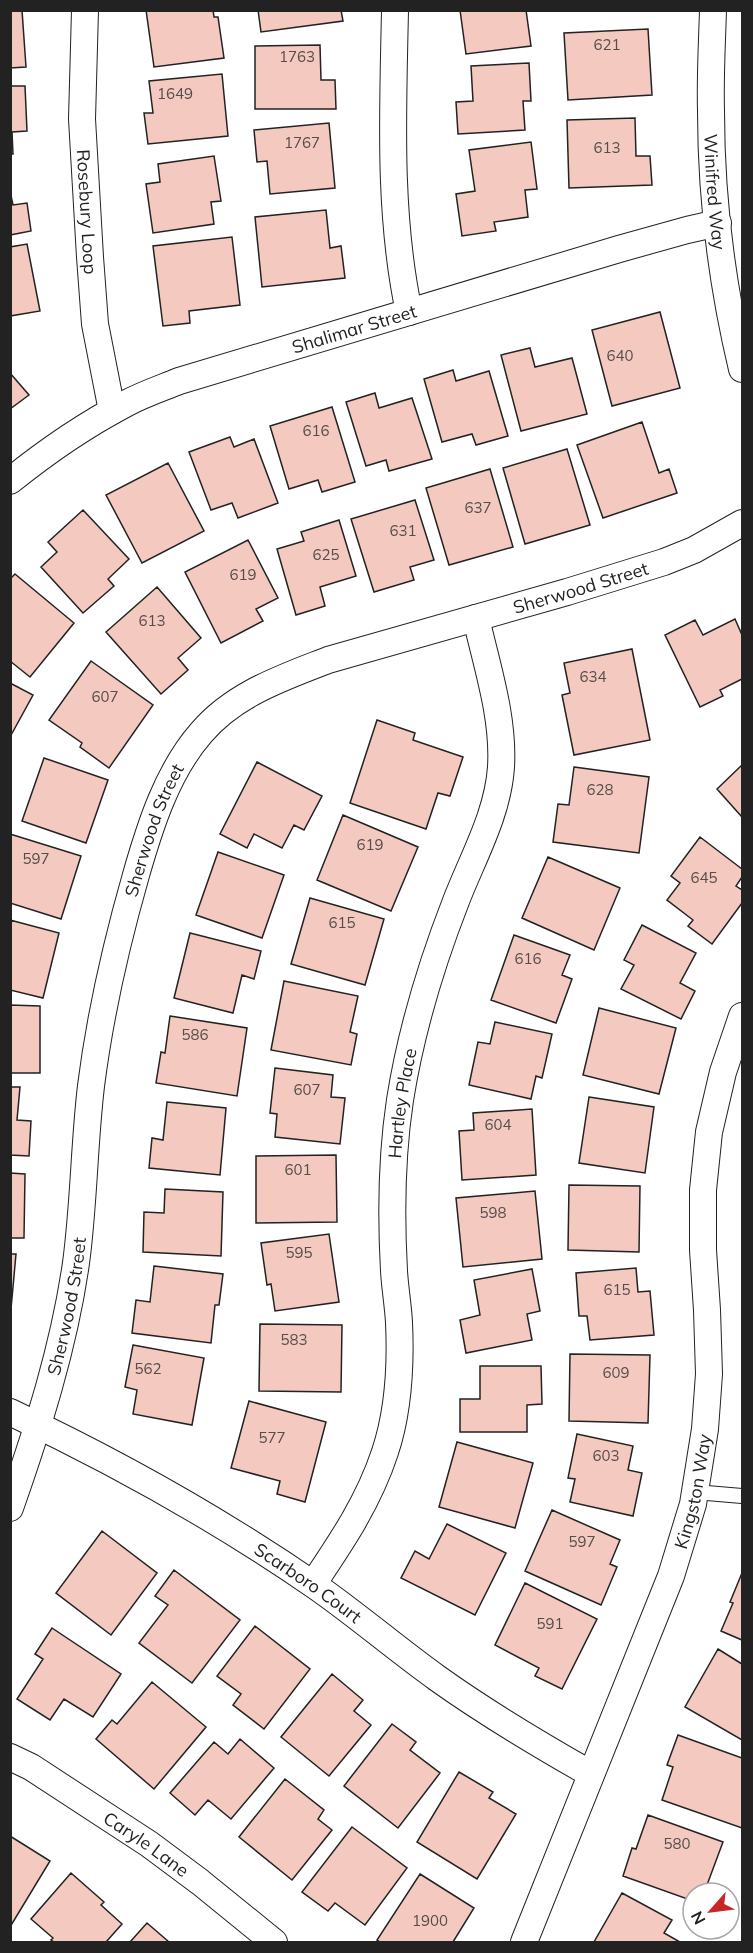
<svg xmlns="http://www.w3.org/2000/svg" width="753" height="1953" font-family="Mulish,sans-serif">
	<style>
		.building { fill: #f3c9c0; stroke: #222; stroke-width: 1.5 }
		.lines { fill: none; stroke-linecap: round; stroke-linejoin: round }
		.lane-casing { stroke: #222; stroke-width: 16 }
		.street-casing { stroke: #222; stroke-width: 28 }
		.lane { stroke: #fff; stroke-width: 14 }
		.street { stroke: #fff; stroke-width: 26 }
		.labels { text-anchor: middle; dominant-baseline: central; stroke-width: 4.5; stroke-linejoin: round; paint-order: stroke }
		.number-label { font-size: 15px; fill: #564c4a }
		.street-label { font-size: 18px; fill: #222; stroke: #fff }
	</style>
	<rect width="100%" height="100%" fill="#fff"/>
	<path class="building" d="M10 10H22L26 67 10 68Z
		M146 10H213L214 17H218L224 58 154 67Z
		M258 10H341L343 21 261 32Z
		M460 10H526L531 46 466 54Z
		M648 29 652 95 568 100 564 33Z
		M320 45 321 80H335L336 109H255V46Z
		M529 63 531 101H523L525 130 458 134 456 102 473 101 471 66Z
		M222 74 228 136 148 144 144 113H153L149 81Z
		M10 86H25L27 131 12 132 13 154H10Z
		M635 118 636 156H650L652 185 569 188 567 120Z
		M329 123 335 188 270 194 267 161 257 162 254 130Z
		M531 142 537 189 525 190 528 217 494 222 496 231 462 236 456 194 475 191 469 150Z
		M214 156 221 201 211 202 214 224 153 233 146 184 160 182 158 164Z
		M10 191 13 205 27 203 31 231 10 235Z
		M326 210 330 248 341 246 345 278 262 287 255 217Z
		M232 237 240 305 189 311 190 323 163 326 153 246Z
		M27 244 40 311 10 316V247Z
		M660 312 680 388 612 406 592 330Z
		M530 348 535 367 572 358 587 414 521 431 501 355Z
		M453 370 456 381 489 371 508 436 476 445 472 434 442 442 424 379Z
		M10 373 29 395 10 409Z
		M375 393 379 408 412 398 432 459 389 471 386 460 366 466 346 402Z
		M332 407 355 482 322 492 318 480 289 489 270 426Z
		M642 422 659 473 669 469 677 493 603 518 577 445Z
		M230 437 234 447 254 439 278 503 238 518 232 503 211 510 189 452Z
		M567 449 590 525 525 544 503 468Z
		M168 463 204 531 142 563 106 495Z
		M490 469 513 547 449 565 426 488Z
		M415 500 434 560 410 567 414 580 374 592 351 519Z
		M83 510 129 559 108 579 114 586 83 613 41 567 57 552 48 542Z
		M339 520 356 576 320 587 325 606 296 615 277 549 304 541 301 532Z
		M248 540 278 598 256 609 263 621 221 643 185 572Z
		M15 574 74 623 30 677 10 661V579Z
		M157 587 201 638 178 658 188 670 161 694 106 632Z
		M735 619 742 635V679L720 690 723 696 700 707 665 635 695 620 703 635Z
		M632 649 650 740 574 755 562 695 570 693 564 663Z
		M91 661 153 705 109 768 80 747 82 743 49 720Z
		M10 683 33 695 10 737Z
		M377 720 415 733 413 740 463 757 450 796 438 793 426 829 350 803Z
		M44 758 108 780 86 843 22 821Z
		M257 762 322 796 304 830 294 825 282 848 254 834 247 848 220 834Z
		M742 765V817L717 789Z
		M574 767 649 777 639 853 553 842 558 804 569 805Z
		M343 815 418 847 391 911 317 880Z
		M10 834 81 856 61 919 10 903Z
		M700 837 742 869V877L736 886 742 890V903L712 944 688 926 693 920 667 900 680 883 671 876Z
		M218 852 284 875 262 938 196 915Z
		M548 857 620 888 594 950 522 918Z
		M310 898 384 919 365 985 291 964Z
		M10 920 59 933 43 998 10 990Z
		M642 925 696 953 680 983 695 991 681 1019 621 989 634 965 624 960Z
		M190 933 261 951 254 979 242 975 233 1013 174 998Z
		M514 935 570 955 562 975 572 979 556 1023 491 1000Z
		M284 981 358 996 350 1032 357 1034 351 1065 271 1050Z
		M10 1005 40 1006V1073H10Z
		M599 1008 676 1028 659 1094 583 1075Z
		M170 1016 247 1028 237 1096 156 1083 161 1052 165 1053Z
		M495 1022 552 1034 542 1078 536 1076 531 1099 469 1085 478 1042 490 1044Z
		M275 1068 333 1075 331 1097 345 1098 340 1144 275 1137 277 1114 270 1113Z
		M10 1087H20L17 1120 31 1121 29 1156 10 1155Z
		M589 1097 654 1107 645 1173 579 1163Z
		M167 1102 226 1108 220 1175 149 1168 152 1138 163 1140Z
		M532 1109 536 1175 462 1180 459 1131 474 1130 473 1113Z
		M336 1155 337 1222 256 1223V1156Z
		M10 1173 25 1174 24 1238H10Z
		M569 1185 640 1186 639 1252 568 1250Z
		M165 1189 223 1192 221 1256 143 1252 144 1212 164 1213Z
		M535 1191 542 1259 463 1267 456 1198Z
		M329 1234 339 1302 275 1311 271 1284 267 1285 261 1243Z
		M10 1254H16L10 1320Z
		M154 1266 223 1274 219 1305H215L211 1343 132 1333 136 1300 150 1302Z
		M636 1268 638 1292 650 1291 654 1335 590 1340 587 1316H579L576 1273Z
		M532 1269 540 1311 527 1314 532 1340 466 1353 460 1320 480 1315 474 1280Z
		M260 1324 342 1325 341 1392 259 1391Z
		M133 1345 204 1358 192 1425 133 1414 137 1390 125 1387Z
		M570 1354 650 1355 648 1423 569 1421Z
		M480 1366H541L542 1404 527 1405V1432H460V1399H480Z
		M249 1401 326 1422 305 1502 277 1494 280 1481 231 1468Z
		M577 1434 633 1446 628 1470 642 1473 633 1516 570 1502 575 1479 568 1478Z
		M457 1442 533 1463 515 1528 439 1507Z
		M552 1510 620 1540 610 1564 617 1567 601 1605 525 1571Z
		M447 1524 506 1553 475 1615 401 1578 415 1551 429 1559Z
		M102 1531 157 1573 111 1635 56 1593Z
		M174 1570 240 1620 192 1683 139 1643 168 1605 155 1596Z
		M742 1573V1640L721 1631 733 1603 730 1602Z
		M525 1583 597 1619 562 1689 535 1676 539 1668 495 1645Z
		M255 1626 310 1669 264 1729 233 1705 241 1694 217 1676Z
		M52 1628 121 1674 93 1717 64 1699 50 1720 17 1699 43 1659 35 1654Z
		M718 1649 742 1664V1740L685 1707Z
		M332 1674 363 1700 354 1711 371 1725 329 1776 281 1737Z
		M152 1682 206 1727 154 1789 96 1739 112 1720 117 1724Z
		M392 1724 416 1742 410 1750 440 1773 398 1828 344 1786Z
		M678 1735 742 1758V1828L662 1800 673 1767 667 1765Z
		M240 1739 274 1768 231 1819 208 1800 195 1815 170 1793 214 1742 228 1754Z
		M459 1772 493 1792 489 1798 516 1814 477 1879 417 1842Z
		M285 1779 324 1810 318 1819 332 1830 292 1880 239 1837Z
		M648 1815 723 1842 704 1893H693V1901L623 1876 632 1848 636 1849Z
		M352 1827 407 1868 365 1925 335 1903 328 1911 302 1892Z
		M10 1836 50 1861 10 1927Z
		M71 1873 104 1902 101 1905 122 1924 106 1942H54L51 1940 53 1938 31 1919Z
		M420 1874 474 1908 453 1942H380L377 1940Z
		M622 1893 672 1920 664 1933 680 1942H594Z
		M147 1923 169 1942H130Z"/>
	<g class="lines">
		<defs>
			<path id="lane" d="M695 1492 742 1496"/>
			<g id="street">
				<path id="s1" d="M85 10 82 119 90 257 95 324 112 411"/>
				<path d="M395 10C393 111 388 213 409 312"/>
				<path id="s2" d="M713 10C712 44 710 77 711 111 711 197 722 285 742 369"/>
				<path id="s3" d="M10 481C47 451 85 425 127 403 144 394 162 388 179 381L619 249 687 230 718 223"/>
				<path id="s4" d="M10 1412C116 1462 218 1519 314 1585 356 1614 395 1648 437 1678 486 1713 538 1744 591 1774"/>
				<path id="s5" d="M10 1508C38 1428 64 1347 76 1263 84 1204 84 1145 91 1086 100 1015 116 945 136 875 150 826 167 772 201 733 234 694 282 678 328 660L567 592 664 562 694 550 742 523"/>
				<path id="s6" d="M313 1584C342 1541 369 1501 385 1452 399 1410 401 1365 399 1322 398 1305 395 1288 394 1271 391 1217 392 1153 400 1100 411 1031 431 965 456 901 473 857 498 814 501 767 504 717 487 667 476 618"/>
				<path id="s7" d="M10 1757 31 1767 149 1844 200 1882 274 1942"/>
				<path id="s8" d="M524 1942 671 1576 693 1504 705 1429 709 1374 707 1310 703 1250V1190L709 1132 723 1072 742 1016"/>
			</g>
		</defs>
		<use href="#lane" class="lane-casing"/>
		<use href="#street" class="street-casing"/>
		<use href="#lane" class="lane"/>
		<use href="#street" class="street"/>
	</g>
	<g class="labels">
		<g class="number-label">
			<text x="607" y="44">621</text>
			<text x="297" y="56">1763</text>
			<text x="175" y="93">1649</text>
			<text x="302" y="142">1767</text>
			<text x="607" y="147">613</text>
			<text x="620" y="355">640</text>
			<text x="316" y="430">616</text>
			<text x="478" y="507">637</text>
			<text x="403" y="530">631</text>
			<text x="326" y="554">625</text>
			<text x="243" y="574">619</text>
			<text x="152" y="620">613</text>
			<text x="593" y="676">634</text>
			<text x="105" y="696">607</text>
			<text x="600" y="789">628</text>
			<text x="370" y="844">619</text>
			<text x="36" y="858">597</text>
			<text x="704" y="877">645</text>
			<text x="342" y="922">615</text>
			<text x="528" y="958">616</text>
			<text x="195" y="1034">586</text>
			<text x="307" y="1089">607</text>
			<text x="498" y="1124">604</text>
			<text x="298" y="1169">601</text>
			<text x="493" y="1212">598</text>
			<text x="299" y="1252">595</text>
			<text x="617" y="1289">615</text>
			<text x="294" y="1339">583</text>
			<text x="148" y="1368">562</text>
			<text x="616" y="1372">609</text>
			<text x="272" y="1437">577</text>
			<text x="606" y="1455">603</text>
			<text x="582" y="1541">597</text>
			<text x="550" y="1623">591</text>
			<text x="677" y="1843">580</text>
			<text x="430" y="1920">1900</text>
		</g>
		<g class="street-label">
			<text stroke="none"><textPath href="#s2" startOffset="182">Winifred Way</textPath></text>
			<text stroke="none"><textPath href="#s1" startOffset="202">Rosebury Loop</textPath></text>
			<text stroke="none"><textPath href="#s3" startOffset="380">Shalimar Street</textPath></text>
			<text stroke="none"><textPath href="#s5" startOffset="1216">Sherwood Street</textPath></text>
			<text stroke="none"><textPath href="#s5" startOffset="696">Sherwood Street</textPath></text>
			<text stroke="none"><textPath href="#s6" startOffset="502">Hartley Place</textPath></text>
			<text stroke="none"><textPath href="#s5" startOffset="210">Sherwood Street</textPath></text>
			<text stroke="none"><textPath href="#s8" startOffset="482">Kingston Way</textPath></text>
			<text stroke="none"><textPath href="#s4" startOffset="344">Scarboro Court</textPath></text>
			<text stroke="none"><textPath href="#s7" startOffset="162">Caryle Lane</textPath></text>
		</g>
	</g>
	<rect width="753" height="1953" fill="none" stroke="#222222" stroke-width="24"/>
	<g transform="translate(711 1911) rotate(242)"><circle r="28" fill="#ffffff" stroke="#a7a7a7" stroke-width="1.5"/>
	<path d="M0-4.5L10 22L0 15L-10 22Z" fill="#c62828"/>
	<text y="-9" font-size="16" font-weight="bold" text-anchor="middle" fill="#222222">N</text>
	</g>
</svg>
